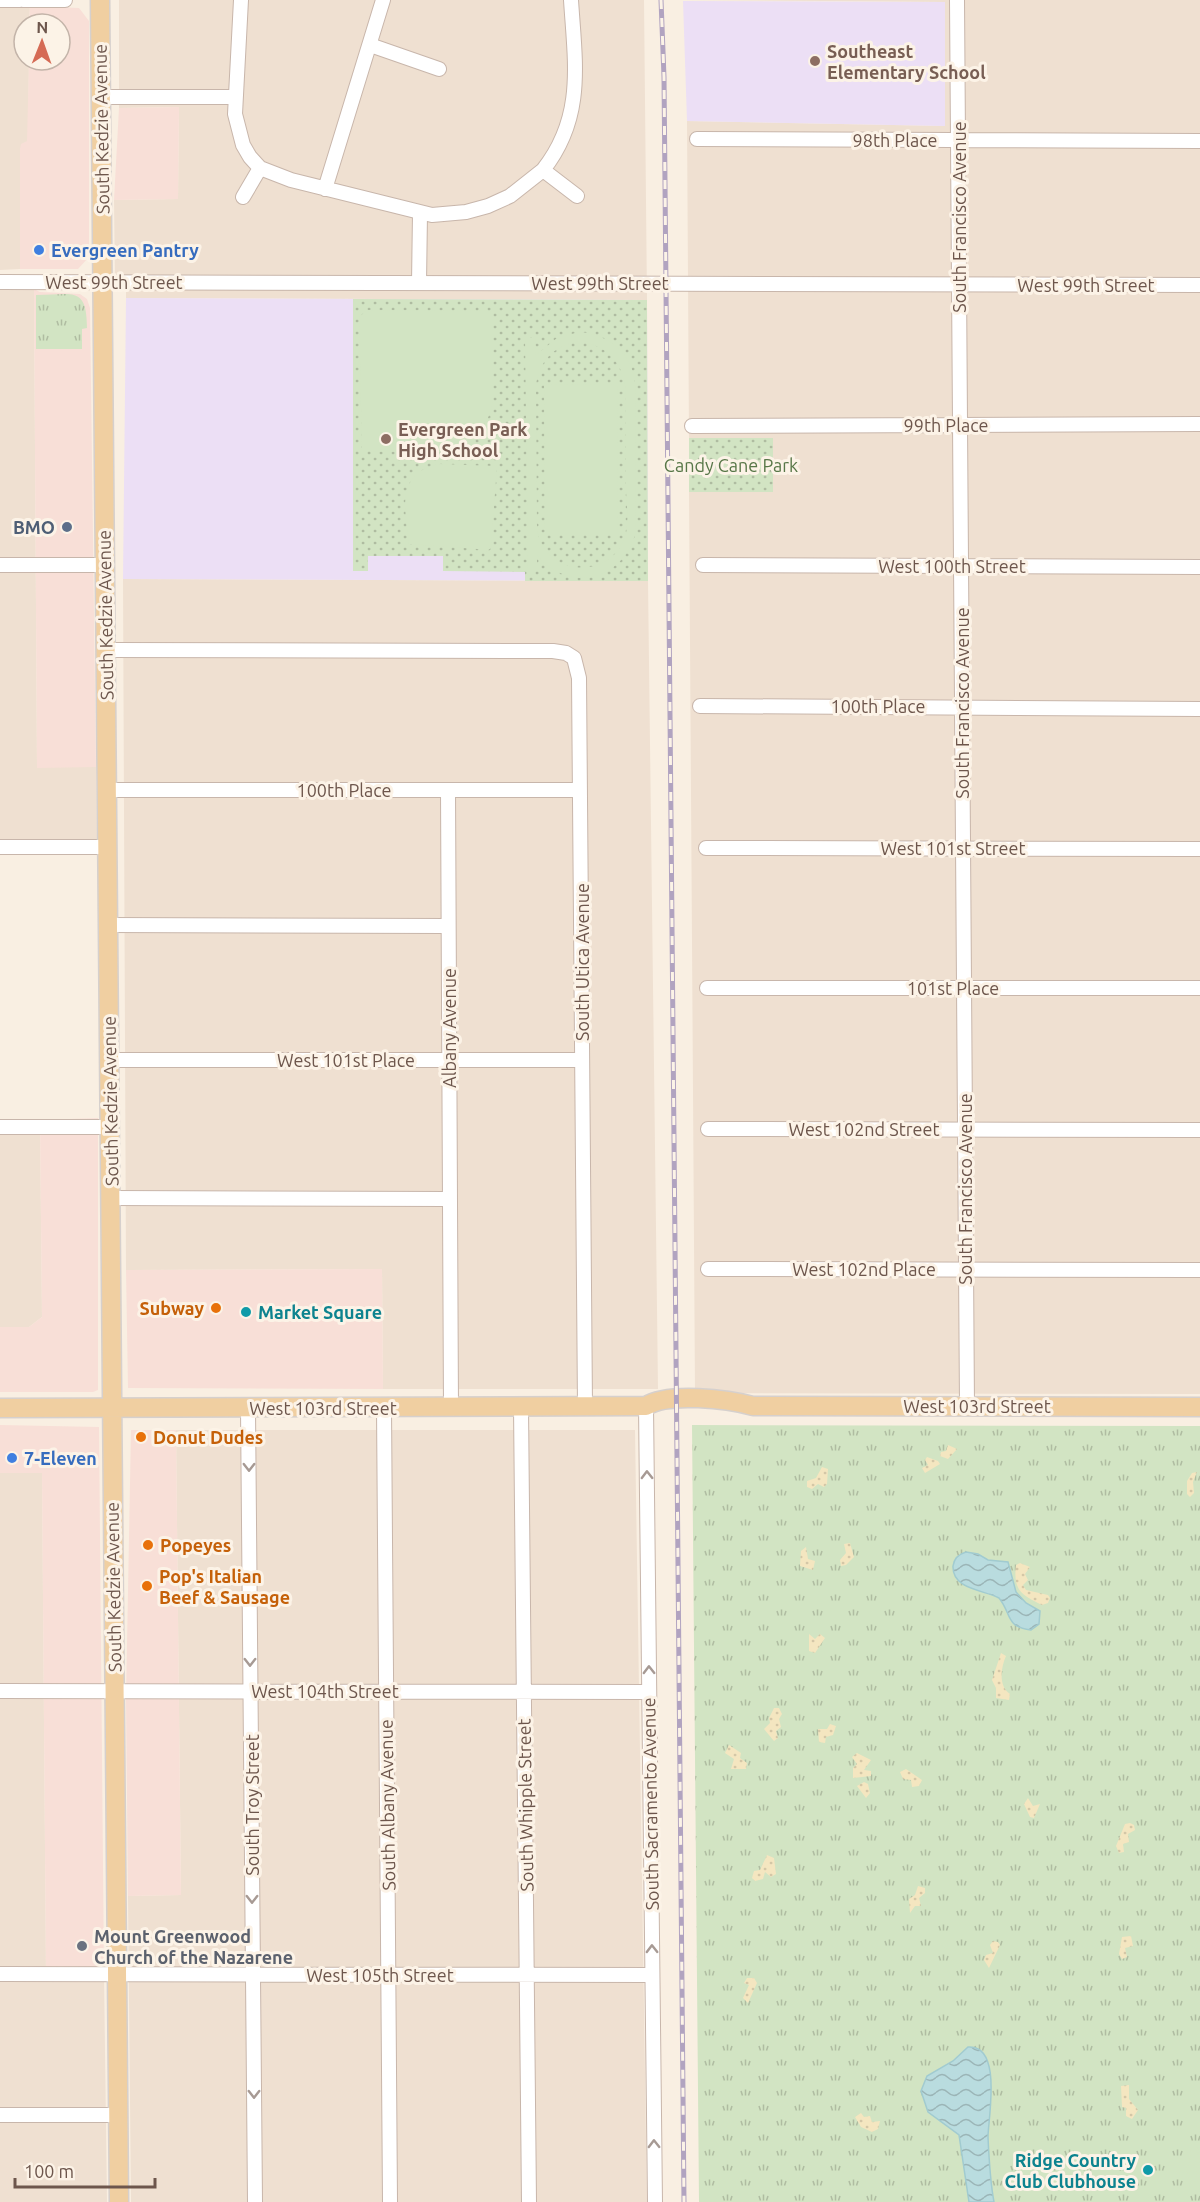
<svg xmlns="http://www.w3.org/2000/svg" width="1200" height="2202" font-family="Ubuntu,sans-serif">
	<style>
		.residential { fill: #efe0d1 }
		.commercial { fill: #f8dfd7 }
		.education { fill: #ecdff5 }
		.grass { fill: url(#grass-tufts) }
		.sand { fill: url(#sand-dots) }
		.park { fill: url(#park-dots) }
		.garden { fill: #d2e4c3; fill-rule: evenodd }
		.water { fill: url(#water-waves); stroke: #a1cbd0; stroke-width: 1.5 }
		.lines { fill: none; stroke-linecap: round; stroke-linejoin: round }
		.minor-casing { stroke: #c8b6ab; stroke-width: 16 }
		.major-casing { stroke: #d6d0cd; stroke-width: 21 }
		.minor { stroke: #fff; stroke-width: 14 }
		.major { stroke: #f0cfa1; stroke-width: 18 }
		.rail-casing { stroke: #b1a3c0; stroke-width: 5 }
		.rail { stroke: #fcf3e7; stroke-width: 3; stroke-dasharray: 9; stroke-linecap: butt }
		.oneway { stroke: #a79a94 }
		.education-dot { fill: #8d6e63; stroke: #fcf3e7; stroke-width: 2 }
		.shop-dot { fill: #3f7fe0; stroke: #fcf3e7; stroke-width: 2 }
		.service-dot { fill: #5c6f8a; stroke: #fcf3e7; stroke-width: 2 }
		.food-dot { fill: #e8710a; stroke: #fcf3e7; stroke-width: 2 }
		.culture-dot { fill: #0f9aa8; stroke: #fcf3e7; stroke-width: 2 }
		.worship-dot { fill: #6b7280; stroke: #fcf3e7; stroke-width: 2 }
		.labels { text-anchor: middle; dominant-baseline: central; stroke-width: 6; stroke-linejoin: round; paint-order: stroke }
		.education-label { font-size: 18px; font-weight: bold; fill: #785e54; stroke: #fcf3e7; text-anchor: start }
		.street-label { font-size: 18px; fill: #6d564c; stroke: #fcf3e7 }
		.shop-label { font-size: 18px; font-weight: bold; fill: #366cbe; stroke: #fcf3e7; text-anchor: start }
		.park-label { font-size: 18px; fill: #587748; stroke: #fcf3e7 }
		.service-label { font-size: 18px; font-weight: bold; fill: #4e5e75; stroke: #fcf3e7; text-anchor: end }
		.food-label { font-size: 18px; font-weight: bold; fill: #c56008; stroke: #fcf3e7; text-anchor: start }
		.culture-label { font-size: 18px; font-weight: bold; fill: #0d838f; stroke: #fcf3e7; text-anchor: start }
		.worship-label { font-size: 18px; font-weight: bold; fill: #5b616d; stroke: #fcf3e7; text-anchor: start }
	</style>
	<defs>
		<pattern id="grass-tufts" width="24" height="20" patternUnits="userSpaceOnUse" patternTransform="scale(1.5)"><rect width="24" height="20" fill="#d2e4c3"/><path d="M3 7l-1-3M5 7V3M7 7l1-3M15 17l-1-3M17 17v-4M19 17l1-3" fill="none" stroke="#afbca1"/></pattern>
		<pattern id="sand-dots" width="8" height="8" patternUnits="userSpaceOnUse" patternTransform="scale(1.5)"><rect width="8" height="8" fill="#f4e6c0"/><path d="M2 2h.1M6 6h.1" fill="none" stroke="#d4c7a7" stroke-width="1.8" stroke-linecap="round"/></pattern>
		<pattern id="park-dots" width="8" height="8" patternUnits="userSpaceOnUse" patternTransform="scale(1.5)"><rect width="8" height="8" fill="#d2e4c3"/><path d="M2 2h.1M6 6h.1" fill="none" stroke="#afbca1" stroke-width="1.8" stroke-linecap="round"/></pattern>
		<pattern id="water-waves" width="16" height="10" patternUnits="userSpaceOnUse" patternTransform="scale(1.5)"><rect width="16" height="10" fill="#b9dcdf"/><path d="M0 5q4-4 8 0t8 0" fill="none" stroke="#9bb5b7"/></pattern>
	</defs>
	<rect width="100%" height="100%" fill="#f9efe2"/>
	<path class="residential" d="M119 0H644L647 300 126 298V280L115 281 114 200 178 199 179 107 119 108Z
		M683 0H1200V1394L695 1393 689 492 773 491V438H689L687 121 945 126V2Z
		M0 6H30L29 24H24V60H29L28 142 20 149V269L0 270Z
		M0 289H34L37 767H96L97 853H0Z
		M123 579 648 581 658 1389H383L382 1269 126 1270Z
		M0 1119 40 1120 42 1317 29 1327H0Z
		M176 1430H635L647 2202H131L128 1896 181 1895Z
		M42 1472 46 1973 104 1974 107 2202H0V1473Z"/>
	<path class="commercial" d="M30 6 79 8 89 21V257L78 269H20V149L21 144 27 141 29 60H60V24H29Z
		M179 107 178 199 114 200 119 108Z
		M34 289 40 292 80 294 87 299 90 308 96 767 37 768Z
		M98 1118V1390L93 1392H0V1327H29L42 1317 40 1120Z
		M382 1269 383 1389 128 1388 126 1270Z
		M0 1425 99 1427 104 1974 46 1973 42 1473H0Z
		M131 1430H176L181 1895 128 1896 126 1699Z"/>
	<path class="education" d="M683 1 945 2V126L687 121Z
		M126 298 647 300 648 581 123 579Z"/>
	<path class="grass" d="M36 295C72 295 87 285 87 328L82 329V349H36Z
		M692 1425 1200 1426V2202H699Z"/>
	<path class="sand" d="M948 1445 957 1449 948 1459 940 1456 941 1452 946 1451Z
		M927 1457 938 1461 940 1464 925 1473 922 1468 928 1465 925 1460Z
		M822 1467 828 1469 827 1484 824 1487 818 1484 812 1489 807 1487V1481L816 1478Z
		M1197 1472 1193 1482 1194 1493 1190 1497 1187 1494V1481L1192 1473Z
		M850 1543 854 1557 846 1565 841 1566 840 1560 846 1553 844 1544Z
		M806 1547 808 1559 815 1561 813 1570 800 1566 801 1551Z
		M1020 1563 1030 1567 1025 1574 1028 1580 1023 1585 1026 1590 1048 1595 1050 1598 1048 1603 1042 1605C1021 1595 1013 1590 1016 1565Z
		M809 1634 815 1639 820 1634 825 1638 815 1653 809 1651Z
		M1001 1653 1006 1656C1001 1667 998 1686 1010 1694L1009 1700 996 1698V1688L992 1680Z
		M774 1708H779L782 1714 779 1719 781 1727 776 1731 778 1738 774 1741 764 1729 770 1723 769 1718Z
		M830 1724 836 1726 833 1735 826 1737 825 1743 819 1742 818 1729H827Z
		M729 1745 741 1753 740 1758 747 1763 746 1769H731L734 1759 725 1753Z
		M857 1753 871 1760 864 1770 871 1771V1776L853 1778V1768L857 1764 852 1757Z
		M906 1769 922 1780 919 1786 912 1787 911 1780 903 1779 900 1772Z
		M864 1782 868 1784 870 1793 866 1798 857 1786Z
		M1028 1798 1033 1806 1040 1804 1034 1818 1030 1817 1024 1804Z
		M1130 1823 1134 1825 1135 1830 1128 1834 1129 1842 1123 1844 1124 1852 1119 1853 1116 1846 1125 1824Z
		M767 1855 774 1858 776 1874 771 1877 765 1872 763 1879 755 1881 752 1878 754 1871 760 1870Z
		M918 1886 925 1888V1893L919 1898 921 1906H915L910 1913 909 1899 915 1895Z
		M1131 1936 1133 1946 1125 1948 1127 1957 1122 1959 1119 1954 1122 1937Z
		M993 1941 998 1942 1000 1945 989 1968 984 1960 986 1955 993 1953 990 1945Z
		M747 1978H754L757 1983 748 2003 743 1998 749 1985 744 1983Z
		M1129 2085V2099L1138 2110 1132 2119 1126 2116V2108L1122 2107 1121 2086Z
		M861 2113 864 2117 870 2116 872 2122 880 2121 878 2129 872 2132 861 2127 855 2117Z"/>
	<path class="park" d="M353 299 647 300 648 581H525V572L443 571V556H368V571H353Z
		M689 438H773V492H689Z"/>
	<path class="garden" d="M367 310 493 311V400C486 460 405 451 362 451L359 317Z
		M579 332C608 334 633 353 635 384L636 531C624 580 570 595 537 555V571H528L525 338H535L536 355 557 338ZM577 342C603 343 621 359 625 385 626 418 626 452 626 486 626 501 629 519 626 533 614 582 541 578 537 527L536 386C539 362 553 346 577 342Z
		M617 384 618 533H545L544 385Z
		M440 464 497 466 491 548 486 552 477 549 409 544C405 510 395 472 440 464Z
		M1192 2143H1200V2150L1196 2147 1192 2151 1196 2155 1200 2152V2189H1185Z"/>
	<path class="water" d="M966 1552 978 1554 988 1560 1008 1562 1016 1592 1026 1603 1040 1611 1039 1624 1031 1630C1005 1627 1012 1614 999 1598 985 1590 952 1590 953 1566 954 1559 959 1554 966 1552Z
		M968 2047C1003 2044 988 2119 988 2137 989 2159 990 2181 994 2202H969L959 2135 928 2112 921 2091 927 2076 953 2061Z"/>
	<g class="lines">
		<defs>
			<path id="minor" d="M0 0H20
				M23 0H65
				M241 0 235 114 243 145 250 157 260 168 291 180 432 215 466 212 488 206 510 196 543 170 577 196
				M957 0 967 1406
				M370 45 439 69
				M101 97H235
				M697 139 1200 141
				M543 170C585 117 575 63 571 0
				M325 189 383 0
				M243 197 260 168
				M0 282 1200 285
				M419 283 420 214
				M692 426 1200 424
				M0 565H105
				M703 565 1200 567
				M106 650 553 651 566 653 574 658 579 678 585 1407
				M700 706 1200 709
				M107 790H580
				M448 790 451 1408
				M0 847H107
				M706 848 1200 849
				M108 925 448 926
				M707 988H1200
				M109 1060H582
				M0 1127H110
				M708 1129 1200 1130
				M111 1198 449 1199
				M708 1269 1200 1270
				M646 1406 655 2202
				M521 1407 529 2202
				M384 1408 390 2202
				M248 1409 255 2202
				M0 1691 649 1692
				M0 1974 652 1975
				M0 2115H118"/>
			<path id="major" d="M100 0 119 2202
				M0 1408 646 1406C668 1392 728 1399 753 1406L1200 1407"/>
		</defs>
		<use href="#minor" class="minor-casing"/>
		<use href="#major" class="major-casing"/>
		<use href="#minor" class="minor"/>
		<use href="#major" class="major"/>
		<defs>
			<path id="rail" d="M661 0 664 77 684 2202"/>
		</defs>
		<use href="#rail" class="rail-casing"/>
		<use href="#rail" class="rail"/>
	</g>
	<defs><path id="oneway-chevron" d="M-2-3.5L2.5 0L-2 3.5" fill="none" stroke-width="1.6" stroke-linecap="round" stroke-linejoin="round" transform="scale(1.5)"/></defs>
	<g class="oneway">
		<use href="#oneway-chevron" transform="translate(249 1467) rotate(90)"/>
		<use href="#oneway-chevron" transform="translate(647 1475) rotate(-91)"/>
		<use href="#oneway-chevron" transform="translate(250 1662) rotate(90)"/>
		<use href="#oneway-chevron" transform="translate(649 1670) rotate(-91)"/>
		<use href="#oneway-chevron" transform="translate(252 1899) rotate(90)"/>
		<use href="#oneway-chevron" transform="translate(652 1949) rotate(-91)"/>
		<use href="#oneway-chevron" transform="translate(254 2094) rotate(90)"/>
		<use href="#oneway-chevron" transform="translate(654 2144) rotate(-91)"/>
	</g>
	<g class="education-dot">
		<circle cx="815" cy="61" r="6"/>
		<circle cx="386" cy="439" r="6"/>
	</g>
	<g class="shop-dot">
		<circle cx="39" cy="250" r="6"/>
		<circle cx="12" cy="1458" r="6"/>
	</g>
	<circle class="service-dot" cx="67" cy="527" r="6"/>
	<g class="food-dot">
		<circle cx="216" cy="1308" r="6"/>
		<circle cx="141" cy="1437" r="6"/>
		<circle cx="148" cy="1545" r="6"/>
		<circle cx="147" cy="1586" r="6"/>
	</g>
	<g class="culture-dot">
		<circle cx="246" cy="1312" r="6"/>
		<circle cx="1148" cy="2170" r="6"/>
	</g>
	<circle class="worship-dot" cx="82" cy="1946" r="6"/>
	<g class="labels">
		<g class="education-label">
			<text x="827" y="51">Southeast<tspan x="827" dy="21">Elementary School</tspan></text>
			<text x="398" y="429">Evergreen Park<tspan x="398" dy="21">High School</tspan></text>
		</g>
		<g class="street-label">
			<text transform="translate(101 129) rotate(-91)">South Kedzie Avenue</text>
			<text x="895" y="140">98th Place</text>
			<text transform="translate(959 217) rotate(-90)">South Francisco Avenue</text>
			<text x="114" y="282">West 99th Street</text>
			<text x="600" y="283">West 99th Street</text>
			<text x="1086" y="285">West 99th Street</text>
			<text x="946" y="425">99th Place</text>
			<text x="952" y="566">West 100th Street</text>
			<text transform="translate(105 615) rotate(-91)">South Kedzie Avenue</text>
			<text transform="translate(962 703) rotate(-90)">South Francisco Avenue</text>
			<text x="878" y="706">100th Place</text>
			<text x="344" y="790">100th Place</text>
			<text x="953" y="848">West 101st Street</text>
			<text transform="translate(582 962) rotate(-90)">South Utica Avenue</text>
			<text x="953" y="988">101st Place</text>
			<text transform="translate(449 1028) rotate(-90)">Albany Avenue</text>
			<text x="346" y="1060">West 101st Place</text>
			<text transform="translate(110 1101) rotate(-91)">South Kedzie Avenue</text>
			<text x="864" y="1129">West 102nd Street</text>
			<text transform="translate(965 1189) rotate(-90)">South Francisco Avenue</text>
			<text x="864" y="1269">West 102nd Place</text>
			<text x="977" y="1406">West 103rd Street</text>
			<text x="323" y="1408">West 103rd Street</text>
			<text transform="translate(113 1587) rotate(-91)">South Kedzie Avenue</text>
			<text x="325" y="1691">West 104th Street</text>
			<text transform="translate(650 1804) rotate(-91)">South Sacramento Avenue</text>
			<text transform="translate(252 1805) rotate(-90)">South Troy Street</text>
			<text transform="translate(387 1805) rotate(-91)">South Albany Avenue</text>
			<text transform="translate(525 1805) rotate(-91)">South Whipple Street</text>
			<text x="380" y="1975">West 105th Street</text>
		</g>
		<g class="shop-label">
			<text x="51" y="250">Evergreen Pantry</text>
			<text x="24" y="1458">7-Eleven</text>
		</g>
		<g class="park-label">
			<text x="731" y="465">Candy Cane Park</text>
		</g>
		<g class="service-label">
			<text x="55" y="527">BMO</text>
		</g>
		<g class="food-label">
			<text x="204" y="1308" text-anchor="end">Subway</text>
			<text x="153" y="1437">Donut Dudes</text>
			<text x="160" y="1545">Popeyes</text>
			<text x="159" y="1576">Pop's Italian<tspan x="159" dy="21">Beef &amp; Sausage</tspan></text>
		</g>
		<g class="culture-label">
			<text x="258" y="1312">Market Square</text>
			<text x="1136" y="2160" text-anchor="end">Ridge Country<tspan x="1136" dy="21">Club Clubhouse</tspan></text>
		</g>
		<g class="worship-label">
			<text x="94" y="1936">Mount Greenwood<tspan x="94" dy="21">Church of the Nazarene</tspan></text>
		</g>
	</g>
	<g transform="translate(42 42) rotate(1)"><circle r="28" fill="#fcf3e7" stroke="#c3b4a9" stroke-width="1.5"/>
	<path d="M0-4.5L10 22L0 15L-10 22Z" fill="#d56b55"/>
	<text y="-9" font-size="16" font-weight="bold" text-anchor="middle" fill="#6d564c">N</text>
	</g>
	<path d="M15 2178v9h140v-9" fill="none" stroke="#6d564c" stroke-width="3"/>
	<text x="24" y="2178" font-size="18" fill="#6d564c" stroke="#fcf3e7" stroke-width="4.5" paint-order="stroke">100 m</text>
</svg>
